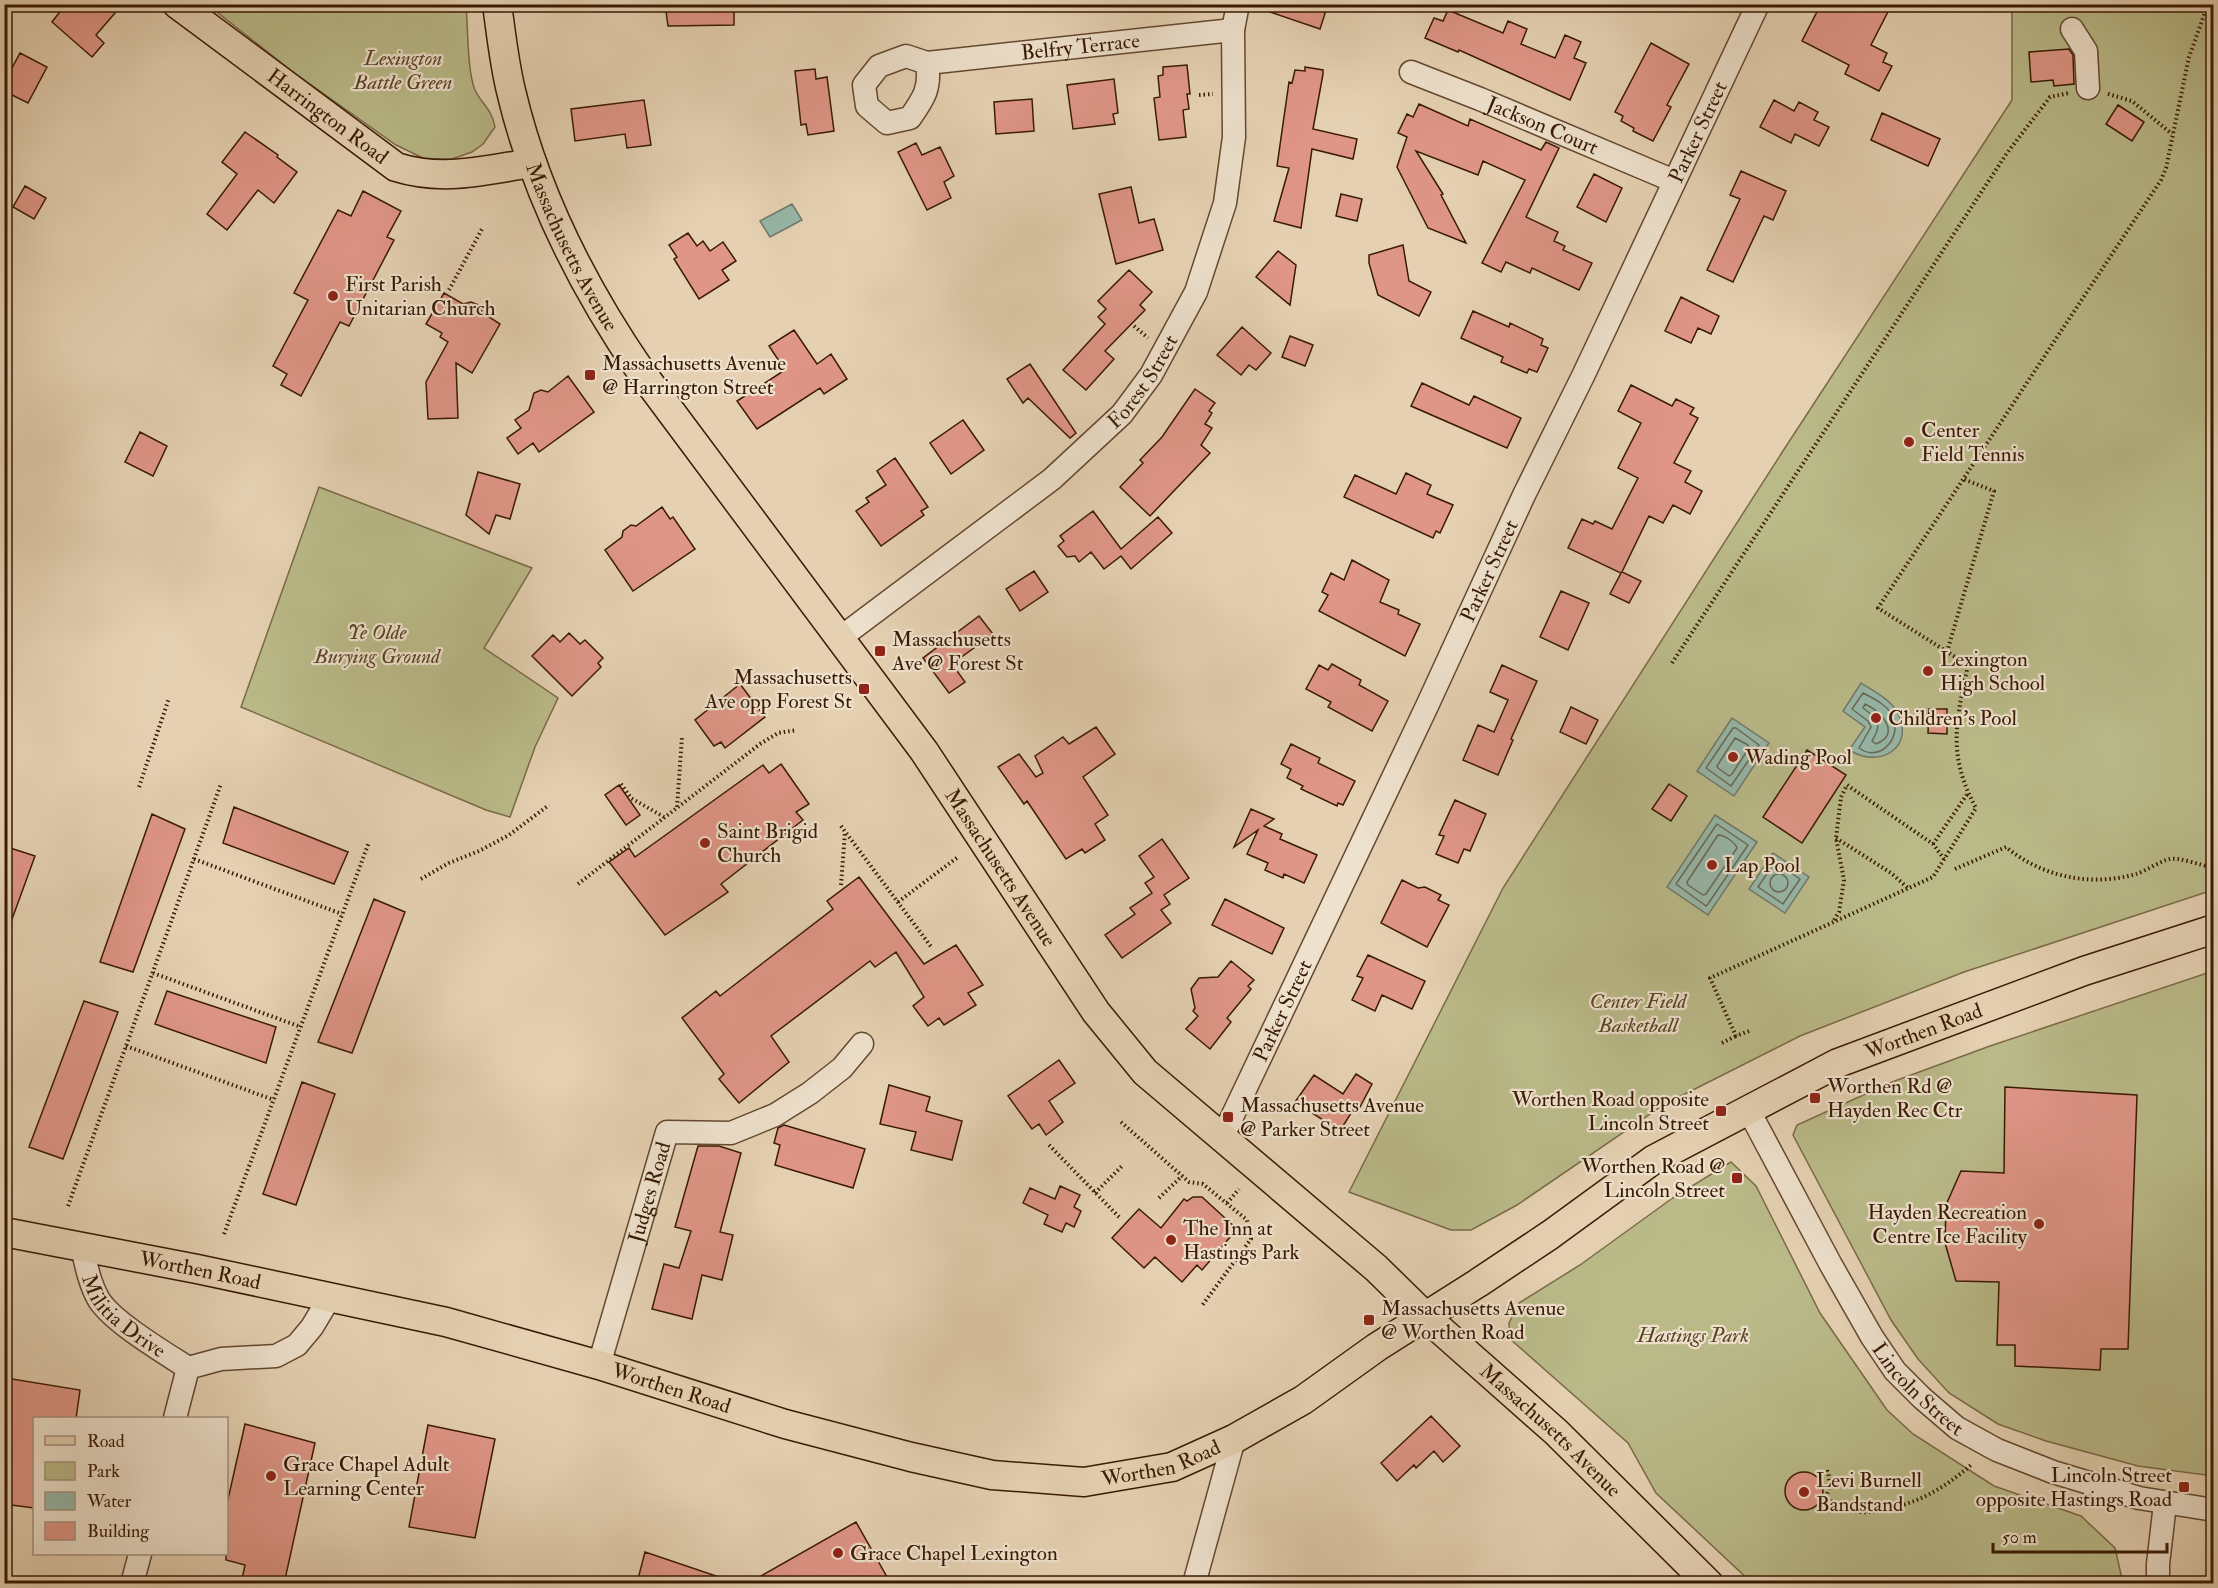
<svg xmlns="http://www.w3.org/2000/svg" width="2218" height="1588" font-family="'IM FELL Double Pica',serif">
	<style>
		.green { fill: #baba89; stroke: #7a6a46; stroke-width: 1.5 }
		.water { fill: #96b7a9; stroke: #717867; stroke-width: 1.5 }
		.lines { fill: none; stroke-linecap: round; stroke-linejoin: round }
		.shore { stroke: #686856; stroke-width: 1.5 }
		.building { fill: #e09687; stroke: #391a03; stroke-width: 1.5 }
		.minor-casing { stroke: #64482f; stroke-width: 25 }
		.major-casing { stroke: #391a03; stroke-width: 31 }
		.path { stroke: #391a03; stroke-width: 4; stroke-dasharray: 1.5 3; stroke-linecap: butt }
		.minor { stroke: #eee1cd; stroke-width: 22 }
		.major { stroke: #e5d1b2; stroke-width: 28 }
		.poi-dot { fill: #8f2418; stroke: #eee1cd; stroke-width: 2 }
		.labels { text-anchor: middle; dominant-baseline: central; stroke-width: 4.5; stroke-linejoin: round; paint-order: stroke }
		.street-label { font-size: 21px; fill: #391a03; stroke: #eee1cd }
		.park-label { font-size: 21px; font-style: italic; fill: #594224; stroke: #eee1cd }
		.poi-label { font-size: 21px; fill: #391a03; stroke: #eee1cd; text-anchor: start }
	</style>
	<rect width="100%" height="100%" fill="#e5d1b2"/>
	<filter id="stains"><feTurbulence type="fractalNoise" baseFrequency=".00333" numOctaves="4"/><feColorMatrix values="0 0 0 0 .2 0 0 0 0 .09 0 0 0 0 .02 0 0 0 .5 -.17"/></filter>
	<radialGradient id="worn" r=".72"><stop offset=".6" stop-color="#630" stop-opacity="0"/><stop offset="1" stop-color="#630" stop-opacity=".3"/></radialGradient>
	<path class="green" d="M208 5H466C468 26 467 71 475 90 482 105 491 107 495 127L483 144 472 152 452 159H425L396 145 293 72Z
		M2012 5H2213V890L1964 972 1800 1036 1665 1104 1517 1205 1471 1230H1451L1349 1192 1503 888 1781 454 2012 100Z
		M319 487 532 568 484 648 558 698 535 747 510 817 486 810 241 707Z
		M2213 971V1476L2138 1466 2046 1441 1998 1424 1949 1393 1918 1359 1891 1320 1793 1135 1797 1125 1892 1082 1990 1046Z
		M1731 1162 1756 1186 1820 1313 1887 1410 1913 1434 1994 1486 2081 1516 2115 1548 2123 1583H1752L1656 1493 1628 1443 1510 1339 1509 1323 1519 1303 1580 1265 1674 1197Z"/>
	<path class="water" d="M792 204 802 220 770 237 760 221Z
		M1861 683C1873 691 1890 699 1897 712 1916 746 1881 770 1849 750L1865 727 1843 711Z
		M1732 718 1769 743 1734 796 1697 771Z
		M1715 815 1757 842 1708 915 1667 887Z
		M1773 853 1809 877 1785 913 1749 889Z"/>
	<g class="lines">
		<path class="shore" d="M1863 693C1873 698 1889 706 1893 717 1902 739 1879 763 1859 748L1871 727 1868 721 1852 709Z
			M1865 704C1881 711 1902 734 1876 744L1872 741C1883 723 1878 719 1863 708Z
			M1733 728H1736L1759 745 1731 786 1706 768Z
			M1735 738 1748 745 1749 748 1732 774 1729 776 1718 768 1717 766Z
			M1717 824 1748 845 1708 904 1706 906 1676 884Z
			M1718 835C1724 835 1735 842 1737 848L1706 894 1703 895 1688 885 1687 882Z
			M1775 862 1800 879 1783 904 1758 887Z
			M1770 883a9 9 0 1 1 18 0a9 9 0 1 1-18 0Z"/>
	</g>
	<path class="building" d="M66 4H105L115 13 96 35 104 43 92 57 52 22Z
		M665 4H734V25L668 26Z
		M1259 4H1328L1320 29 1258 8Z
		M1821 4H1892L1871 45 1887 53 1883 62 1892 66 1879 91 1845 74 1849 65 1802 41Z
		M1448 10 1503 33 1508 21 1527 29 1521 44 1555 58 1565 35 1581 42 1574 58 1586 63 1570 100 1459 50 1458 52 1425 38 1434 18 1443 21Z
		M1651 43 1689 64 1667 105 1671 107 1653 141 1633 131 1634 128 1621 121 1623 116 1615 112Z
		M2069 49 2073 55 2074 84 2054 86 2053 80 2031 82 2029 52Z
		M20 53 47 67 28 103 4 91V83Z
		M1187 65 1190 94H1187L1189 109 1183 110 1186 137 1159 140 1154 98 1160 97 1158 76 1163 75V67Z
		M1305 67 1323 70V74L1313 129 1357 139 1353 159 1312 149 1301 228 1274 221 1289 168 1277 166 1289 82 1292 83 1295 70 1305 71Z
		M815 69 816 79 827 77 834 131 808 135 806 124 801 125 795 71Z
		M1114 79 1118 113 1113 114 1115 124 1073 129 1067 85Z
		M1032 99 1034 131 996 134 994 102Z
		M644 100 651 145 627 148 625 134 575 141 571 109Z
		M1774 100 1794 111 1799 102 1818 112 1814 120 1829 127 1819 146 1795 134 1791 143 1760 127Z
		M1419 104 1468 126 1470 119 1541 150 1546 142 1559 148 1526 217 1558 232 1554 241 1565 246 1563 250 1592 263 1579 290 1532 268 1530 273 1506 262 1501 272 1482 263 1525 180 1483 161 1478 175 1416 151 1443 194 1441 195 1466 243 1428 228 1397 167 1407 137 1398 133 1407 114 1413 117Z
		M2118 105 2144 122 2132 141 2106 124Z
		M1882 113 1940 139 1928 166 1871 140Z
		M245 132 278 155 277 157 297 172 274 203 258 190 227 230 207 214 237 174 222 162Z
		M916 143 922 155 940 147 954 176 944 182 951 198 927 210 898 152Z
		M1741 171 1786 191 1773 220 1764 216 1733 282 1707 270 1740 199 1730 195Z
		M1594 174 1622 188 1606 222 1577 207Z
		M25 186 46 198 34 219 13 207Z
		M1131 187 1139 223 1154 219 1163 250 1116 264 1099 194Z
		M363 191 401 211 387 237 394 240 349 326 340 322 301 396 281 385 287 374 273 366 308 300 294 293 338 210 351 216Z
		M1341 194 1362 199 1357 221 1336 216Z
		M688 233 697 246 703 241 710 251 723 242 736 261 722 270 729 280 699 299 674 259 677 257 669 245Z
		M1403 245 1409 281 1431 292 1419 316 1378 295 1369 263V255Z
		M1278 251 1296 265 1290 305 1256 277Z
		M1129 270 1152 292 1140 305 1145 310 1105 351 1114 359 1086 390 1063 370 1105 324 1098 317 1106 309 1098 301Z
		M444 293 463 304 471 302 479 305 483 313 500 324 472 373 456 363 458 418 428 419 426 382 448 342 440 337 442 333 426 324Z
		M1681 297 1719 316 1711 334 1698 328 1691 343 1665 331Z
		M1473 311 1509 327 1510 323 1543 339 1541 345 1548 348 1537 372 1529 369 1527 373 1501 362 1503 357 1461 338Z
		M1242 327 1271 353 1256 370 1249 365 1241 375 1217 355Z
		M794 330 817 364 831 354 847 379 824 394 820 388 757 429 737 401 785 370 769 346Z
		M1290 336 1313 345 1305 366 1282 357Z
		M1030 364 1076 433 1070 438 1028 398 1023 403 1007 379Z
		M568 376 594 412 539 452 533 443 518 454 507 438 521 428 515 420 529 410 534 393 541 390 548 392Z
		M1422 383 1469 405 1474 396 1521 418 1507 448 1411 406Z
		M1631 385 1672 406 1676 399 1694 408 1690 414 1698 418 1674 463 1691 471 1685 482 1702 491 1690 514 1673 505 1663 523 1649 516 1622 572 1641 581 1629 603 1610 594 1621 573 1568 548 1582 519 1593 524 1595 521 1612 529 1638 478 1618 468 1641 423 1618 411Z
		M1195 389 1215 403 1209 411 1212 413 1205 424 1212 428 1201 445 1210 453 1150 516 1120 487 1143 463 1140 460 1162 437Z
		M963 420 984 450 951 474 930 443Z
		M140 432 167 446 153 476 125 462Z
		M895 458 928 507 921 511 924 515 881 546 856 511 869 502 866 498 886 485 877 471Z
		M478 472 520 484 510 519 496 515 489 534 466 515Z
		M1406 473 1431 485 1427 494 1453 505 1440 533 1436 531 1433 538 1344 497 1355 475 1396 494Z
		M662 507 670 519 673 517 695 549 633 591 605 550 622 537 623 531 631 525 636 526Z
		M1093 511 1121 549 1158 517 1172 533 1131 569 1121 556 1104 569 1091 552 1079 562 1075 556 1067 557 1058 546 1064 541 1060 536Z
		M1352 560 1389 580 1380 602 1399 610 1398 614 1420 624 1405 656 1319 611 1328 595 1322 592 1331 573 1344 580Z
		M1034 571 1048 592 1020 611 1006 589Z
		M1561 591 1589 603 1568 650 1540 637Z
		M979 616 993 634 952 664 965 682 949 693 923 658Z
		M569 633 580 644 585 640 603 658 598 663 601 667 572 696 532 656 553 635 560 642Z
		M1332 664 1361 680 1359 685 1388 701 1372 731 1328 707 1331 702 1306 689 1319 665 1328 670Z
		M1502 665 1537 681 1511 739 1513 740 1498 775 1463 760 1478 725 1494 732 1508 700 1490 692Z
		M740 684 765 717 725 748 721 742 714 746 695 720Z
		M1571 707 1598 720 1586 744 1560 732Z
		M1929 709H1947V734L1928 733Z
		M1096 727 1115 754 1083 777 1108 815 1095 824 1105 840 1085 853 1082 849 1066 859 1027 801 1024 804 998 767 1019 754 1036 777 1043 773 1035 756 1063 737 1069 744Z
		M1291 744 1320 758 1318 763 1355 781 1343 805 1338 803 1337 806 1301 789 1303 786 1287 778 1291 769 1281 764Z
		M1807 750 1846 775 1802 843 1763 817Z
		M781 764 809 804 796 812 803 820 721 884 728 892 665 935 609 862 629 848 635 857 763 765 769 773Z
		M1669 784 1687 796 1671 821 1652 809Z
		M619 785 640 815 626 825 605 795Z
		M1455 800 1486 814 1470 851 1464 849 1458 863 1436 854 1444 836 1439 835Z
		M234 807 348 852 334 884 223 843Z
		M1251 809 1274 819 1264 826 1282 834 1280 839 1317 855 1304 883 1284 874 1283 878 1265 870 1268 863 1247 854 1258 830 1234 847Z
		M152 814 185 829 133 972 100 962Z
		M1162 839 1189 878 1164 895 1170 904 1161 910 1171 923 1122 958 1105 935 1135 914 1130 908 1152 893 1145 883 1154 877 1139 856Z
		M4 846 35 856 7 933H4Z
		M859 877 924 964 956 945 983 985 968 993 976 1005 944 1025 939 1018 928 1026 913 1006 924 997 896 952 875 967 870 961 771 1036 789 1062 739 1103 719 1079 724 1074 682 1018 716 991 720 996 833 909 827 901Z
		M1402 880 1418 888 1425 887 1441 895 1438 900 1449 905 1427 947 1381 923Z
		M374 899 405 912 352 1053 318 1042Z
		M1225 899 1284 928 1272 954 1212 925Z
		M1368 955 1425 981 1412 1009 1382 995 1375 1011 1352 1000 1363 978 1357 976Z
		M1231 961 1254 980 1248 986 1251 989 1227 1018 1231 1022 1210 1049 1186 1029 1198 1016 1193 1011 1195 1008 1191 989 1199 978 1218 977Z
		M167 991 276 1027 266 1063 155 1024Z
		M84 1001 118 1012 63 1159 29 1147Z
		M1059 1060 1075 1083 1049 1101 1063 1122 1046 1135 1039 1124 1032 1129 1008 1096Z
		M1356 1074 1372 1084 1360 1107 1356 1105 1340 1131 1295 1102 1314 1075 1343 1094Z
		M302 1082 335 1094 296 1205 263 1194Z
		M889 1085 930 1097 926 1111 962 1121 952 1160 911 1150 916 1132 880 1124Z
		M2005 1087 2137 1095 2128 1349H2101L2100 1370 2015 1366V1345H1997L1999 1282 1956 1281 1945 1243 1946 1205 1961 1171 2004 1173Z
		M784 1125 865 1149 853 1188 775 1165 780 1145 774 1143 778 1128Z
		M698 1146H719L741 1153 720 1232 733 1235 722 1280 702 1275 692 1319 652 1309 664 1264 679 1268 691 1231 675 1227Z
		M1060 1186 1080 1195 1074 1207 1081 1211 1074 1227 1066 1223 1062 1232 1044 1224 1048 1215 1023 1203 1030 1188 1055 1199Z
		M1193 1197H1202L1237 1229 1202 1270 1197 1265 1182 1282 1155 1257 1144 1268 1112 1238 1139 1209 1161 1228 1184 1199 1187 1201Z
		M12 1379 80 1390 76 1419H34V1508L4 1504V1413Z
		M1431 1416 1460 1446 1443 1462 1434 1451 1416 1468 1414 1465 1397 1481 1381 1463Z
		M245 1424 315 1443 284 1584H241L245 1565 226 1560V1508Z
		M428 1425 495 1439 475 1538 409 1527Z
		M1785 1491a19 19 0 1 1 38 0a19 19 0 1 1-38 0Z
		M856 1522 891 1584H747Z
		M645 1552 728 1580V1584H650L638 1579Z"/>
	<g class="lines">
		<defs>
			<g id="minor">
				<path d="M2072 29 2086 51 2088 88"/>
				<path id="s1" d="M927 63 906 56 879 66 864 85 867 106 887 123 910 118C924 98 931 88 927 63L1233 30"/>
				<path id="s2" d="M1411 72 1480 99 1674 181"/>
				<path id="s3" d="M840 638 1052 479 1122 414 1151 375 1196 292 1225 203 1234 137 1233 30 1238 4"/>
				<path id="s4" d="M1749 1111 1831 1265 1872 1337 1895 1371 1922 1398 1957 1428 1997 1450 2053 1472 2139 1498 2214 1510"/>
				<path id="s5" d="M1222 1138 1427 706 1524 495 1583 376 1758 4"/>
				<path id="s6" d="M82 1247C86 1265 90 1285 99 1300 114 1323 165 1353 188 1368"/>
				<path id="s7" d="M599 1365 667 1132 731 1133 775 1115 810 1093 842 1068 862 1044"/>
				<path d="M175 1418 188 1368 221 1359 276 1356 297 1345 312 1327 330 1297"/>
				<path d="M132 1584 140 1554"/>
				<path d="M1194 1584 1234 1439"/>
				<path d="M2158 1584V1564L2165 1504"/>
			</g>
			<g id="major">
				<path id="s8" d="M177 4 396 167C444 182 484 170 532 163"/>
				<path id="s9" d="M497 4C501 33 504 62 511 91 535 193 582 286 642 373L924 751 1096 1012 1145 1072 1376 1268 1426 1317 1556 1432 1709 1584"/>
				<path id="s10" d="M4 1232 197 1269 446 1322 599 1365 785 1424 911 1457 992 1475 1084 1482 1172 1467 1234 1439 1303 1400 1377 1347 1478 1283 1550 1235 1653 1160 1838 1063 2084 971 2214 929"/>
			</g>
		</defs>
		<use href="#minor" class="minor-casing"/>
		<use href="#major" class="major-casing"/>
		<path class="path" d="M2108 94 2132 101 2172 134
			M1199 95 1213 94
			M449 290 482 229
			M1134 326 1148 338
			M1947 652 1994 491 1963 479
			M1672 663 2007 153 2050 97 2069 93
			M621 784 631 798 664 817
			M139 787 169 698
			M677 807 682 737
			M841 826 932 948
			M1836 838 1891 873 1909 889
			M1933 844 1968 793
			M194 859 342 914
			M2210 867 2214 861
			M1955 869 2006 847C2042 877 2091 887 2136 874 2146 871 2162 860 2170 859 2178 857 2201 865 2210 867L2214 870
			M421 879 449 863 479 851 509 835 549 805
			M578 884 760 744 778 733 797 730
			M841 885 845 832
			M898 902 958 857
			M1834 920 1839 912 1844 880 1836 838 1841 797 1847 785 1933 844 1944 859
			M153 973 301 1027
			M1749 1031 1736 1036 1710 978 1933 877 1976 808C1947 755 1956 721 1968 665L1878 608 2161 180 2166 168 2189 57 2208 4
			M1722 1043 1736 1036
			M126 1046 274 1100
			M1121 1122 1189 1182 1203 1184 1247 1220 1251 1239 1201 1307
			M1049 1145 1119 1217
			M1095 1193 1122 1166
			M1159 1198 1182 1176
			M1227 1203 1239 1189
			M68 1206 221 784
			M224 1234 369 842
			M1823 1496C1835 1504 1847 1511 1861 1512 1868 1513 1874 1511 1880 1510 1916 1505 1945 1488 1972 1464
			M1826 1498C1829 1488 1831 1480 1827 1470"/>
		<use href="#minor" class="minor"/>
		<use href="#major" class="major"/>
	</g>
	<g class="poi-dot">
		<circle cx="333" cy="296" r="6"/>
		<rect x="584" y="369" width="12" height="12" rx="3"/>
		<circle cx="1909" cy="442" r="6"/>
		<rect x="874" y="645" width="12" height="12" rx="3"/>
		<circle cx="1928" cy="671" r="6"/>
		<rect x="858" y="683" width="12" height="12" rx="3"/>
		<circle cx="1876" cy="718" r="6"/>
		<circle cx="1733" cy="757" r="6"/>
		<circle cx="705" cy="843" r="6"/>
		<circle cx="1712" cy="865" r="6"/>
		<rect x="1809" y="1092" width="12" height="12" rx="3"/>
		<rect x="1715" y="1105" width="12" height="12" rx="3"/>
		<rect x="1222" y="1111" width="12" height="12" rx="3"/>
		<rect x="1731" y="1172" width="12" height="12" rx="3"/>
		<circle cx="2039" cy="1224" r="6"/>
		<circle cx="1171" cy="1240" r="6"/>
		<rect x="1363" y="1314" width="12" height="12" rx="3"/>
		<circle cx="271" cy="1476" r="6"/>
		<rect x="2178" y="1481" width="12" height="12" rx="3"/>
		<circle cx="1804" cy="1492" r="6"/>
		<circle cx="838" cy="1553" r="6"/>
	</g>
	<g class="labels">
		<g class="street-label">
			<text stroke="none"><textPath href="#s1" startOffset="360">Belfry Terrace</textPath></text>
			<text stroke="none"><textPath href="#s8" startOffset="188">Harrington Road</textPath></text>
			<text stroke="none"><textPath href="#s2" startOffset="142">Jackson Court</textPath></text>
			<text stroke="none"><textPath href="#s5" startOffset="1113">Parker Street</textPath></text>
			<text stroke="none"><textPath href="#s9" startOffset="256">Massachusetts Avenue</textPath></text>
			<text stroke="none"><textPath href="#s3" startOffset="399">Forest Street</textPath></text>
			<text stroke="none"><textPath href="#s5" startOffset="627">Parker Street</textPath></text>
			<text stroke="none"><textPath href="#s9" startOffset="1012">Massachusetts Avenue</textPath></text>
			<text stroke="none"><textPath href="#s5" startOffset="141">Parker Street</textPath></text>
			<text stroke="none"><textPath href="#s10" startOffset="2072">Worthen Road</textPath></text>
			<text stroke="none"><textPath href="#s7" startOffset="180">Judges Road</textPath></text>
			<text stroke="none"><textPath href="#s10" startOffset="200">Worthen Road</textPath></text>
			<text stroke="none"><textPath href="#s6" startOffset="84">Militia Drive</textPath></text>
			<text stroke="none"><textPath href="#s4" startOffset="327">Lincoln Street</textPath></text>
			<text stroke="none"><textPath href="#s10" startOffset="686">Worthen Road</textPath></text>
			<text stroke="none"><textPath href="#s9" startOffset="1804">Massachusetts Avenue</textPath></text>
			<text stroke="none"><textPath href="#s10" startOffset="1190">Worthen Road</textPath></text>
		</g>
		<g class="park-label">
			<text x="403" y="58">Lexington<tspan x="403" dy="24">Battle Green</tspan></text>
			<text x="377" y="632">Ye Olde<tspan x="377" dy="24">Burying Ground</tspan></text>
			<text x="1638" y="1001">Center Field<tspan x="1638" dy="24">Basketball</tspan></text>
			<text x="1693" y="1335">Hastings Park</text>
		</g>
		<g class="poi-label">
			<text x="345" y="284">First Parish<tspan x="345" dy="24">Unitarian Church</tspan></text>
			<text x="602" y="363">Massachusetts Avenue<tspan x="602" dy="24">@ Harrington Street</tspan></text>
			<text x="1921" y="430">Center<tspan x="1921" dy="24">Field Tennis</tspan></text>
			<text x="892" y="639">Massachusetts<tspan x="892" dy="24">Ave @ Forest St</tspan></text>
			<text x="1940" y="659">Lexington<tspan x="1940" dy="24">High School</tspan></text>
			<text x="852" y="677" text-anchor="end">Massachusetts<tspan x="852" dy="24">Ave opp Forest St</tspan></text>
			<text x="1888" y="718">Children's Pool</text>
			<text x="1745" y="757">Wading Pool</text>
			<text x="717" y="831">Saint Brigid<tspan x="717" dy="24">Church</tspan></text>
			<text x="1724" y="865">Lap Pool</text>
			<text x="1827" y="1086">Worthen Rd @<tspan x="1827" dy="24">Hayden Rec Ctr</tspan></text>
			<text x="1709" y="1099" text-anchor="end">Worthen Road opposite<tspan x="1709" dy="24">Lincoln Street</tspan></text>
			<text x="1240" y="1105">Massachusetts Avenue<tspan x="1240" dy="24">@ Parker Street</tspan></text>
			<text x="1725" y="1166" text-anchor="end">Worthen Road @<tspan x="1725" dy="24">Lincoln Street</tspan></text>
			<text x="2027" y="1212" text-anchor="end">Hayden Recreation<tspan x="2027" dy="24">Centre Ice Facility</tspan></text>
			<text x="1183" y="1228">The Inn at<tspan x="1183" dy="24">Hastings Park</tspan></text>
			<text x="1381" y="1308">Massachusetts Avenue<tspan x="1381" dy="24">@ Worthen Road</tspan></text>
			<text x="283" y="1464">Grace Chapel Adult<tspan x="283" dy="24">Learning Center</tspan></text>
			<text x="2172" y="1475" text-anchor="end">Lincoln Street<tspan x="2172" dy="24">opposite Hastings Road</tspan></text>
			<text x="1816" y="1480">Levi Burnell<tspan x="1816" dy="24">Bandstand</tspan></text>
			<text x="850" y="1553">Grace Chapel Lexington</text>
		</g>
	</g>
	<rect width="2218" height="1588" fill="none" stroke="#e5d1b2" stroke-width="24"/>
	<rect x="6" y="6" width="2206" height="1576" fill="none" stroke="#391a03" stroke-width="3"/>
	<rect x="12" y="12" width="2194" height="1564" fill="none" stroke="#391a03" stroke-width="1.5"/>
	<rect x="33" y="1417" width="195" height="138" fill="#eee1cd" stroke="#a6917c" stroke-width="1.5"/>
	<rect x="45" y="1436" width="30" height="9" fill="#e5d1b2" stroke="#a6917c" stroke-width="1.5"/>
	<text x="87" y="1447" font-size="18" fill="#391a03">Road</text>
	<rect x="45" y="1462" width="30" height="18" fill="#baba89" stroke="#a6917c" stroke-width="1.5"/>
	<text x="87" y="1477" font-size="18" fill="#391a03">Park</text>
	<rect x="45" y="1492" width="30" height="18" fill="#96b7a9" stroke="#a6917c" stroke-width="1.5"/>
	<text x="87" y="1507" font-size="18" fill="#391a03">Water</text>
	<rect x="45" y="1522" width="30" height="18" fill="#e09687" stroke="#a6917c" stroke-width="1.5"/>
	<text x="87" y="1537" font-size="18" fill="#391a03">Building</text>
	<path d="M1993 1543v9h174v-9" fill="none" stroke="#391a03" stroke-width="3"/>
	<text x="2002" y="1543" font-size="18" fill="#391a03" stroke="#eee1cd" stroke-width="4.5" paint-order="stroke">50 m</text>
	<rect width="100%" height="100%" filter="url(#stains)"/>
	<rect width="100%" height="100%" fill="url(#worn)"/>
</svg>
